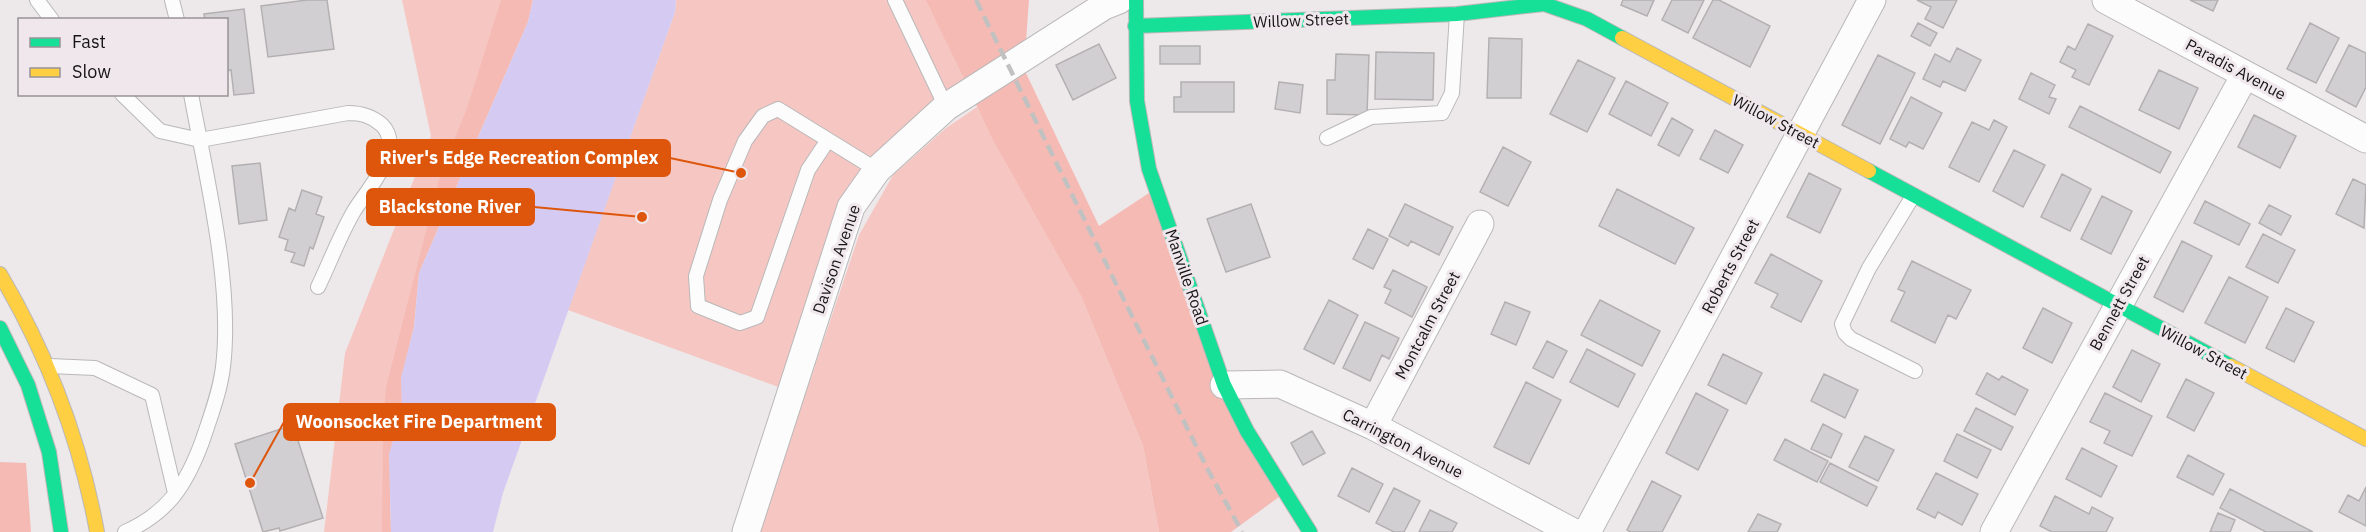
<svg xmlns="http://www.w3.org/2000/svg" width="2366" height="532" font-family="'IBM Plex Sans',sans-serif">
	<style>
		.green { fill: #f6c7c2 }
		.forest { fill: #f5bab3 }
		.water { fill: #d5cbf2 }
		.building { fill: #d2cfd2; stroke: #b3b0b2; stroke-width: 1.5 }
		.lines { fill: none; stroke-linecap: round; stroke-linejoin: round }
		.lane-casing { stroke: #bab8b9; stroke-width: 16 }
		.street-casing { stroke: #bab8b9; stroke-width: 29 }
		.fast-casing { stroke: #bab8b9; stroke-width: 16 }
		.slow-casing { stroke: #bab8b9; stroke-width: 16 }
		.lane { stroke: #fcfcfc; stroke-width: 14 }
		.street { stroke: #fcfcfc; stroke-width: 27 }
		.fast { stroke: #16e098; stroke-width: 14 }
		.slow { stroke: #ffcf43; stroke-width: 14 }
		.rail { stroke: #c2c1c1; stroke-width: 4.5; stroke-dasharray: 12 6; stroke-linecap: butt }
		.labels { text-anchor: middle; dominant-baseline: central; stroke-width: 6; stroke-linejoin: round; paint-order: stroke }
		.street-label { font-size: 16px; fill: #171415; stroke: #efe7ec }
		.leader { fill: none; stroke: #de560c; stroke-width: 2 }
		.callout-dot { fill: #de560c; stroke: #efe7ec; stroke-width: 2 }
		.callout { fill: #de560c; stroke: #de560c; stroke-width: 2 }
		.callout-label { font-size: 18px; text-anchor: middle; font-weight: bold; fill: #fff }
	</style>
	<rect width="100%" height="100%" fill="#ede9eb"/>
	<path class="green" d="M402 0H527L458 160 419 273 386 532H324L345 353 431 136Z
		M676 0H938L946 41 967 86 891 139 839 207 784 389 568 310 675 12Z
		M977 107 1081 296 1143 446 1159 532H759L859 235 893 175 946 128Z"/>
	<path class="forest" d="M501 0H533L528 22 419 273 414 327 401 378 402 412 389 454 391 532H382L383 426 386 387 441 173 467 108Z
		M926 0H1029L1024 69 1099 226 1149 193 1279 497 1231 532H1159L1143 446 1081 296 993 140Z
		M0 462 26 463 31 532H0Z"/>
	<path class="water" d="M533 0H676L675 12 503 493 493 532H391L389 454 402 412 401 378 414 327 419 273 528 22Z"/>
	<path class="building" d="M307 0H327L334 49 268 57 261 6Z
		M1623 0H1654L1647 16 1621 5Z
		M1672 0H1704L1688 33 1662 20Z
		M1713 0H1719L1770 26 1750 67 1693 38Z
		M1917 0H1957L1943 28 1925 19 1931 7Z
		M2190 0H2218L2213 11Z
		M244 9 254 93 234 95 231 70 226 71V20H205L204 14Z
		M1918 23 1937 33 1930 46 1911 36Z
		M2310 23 2339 38 2316 83 2287 69Z
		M2088 24 2113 36 2089 85 2072 77 2076 70 2060 62 2068 46 2075 50Z
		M1489 38 1522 39 1521 98H1487Z
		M1099 44 1116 78 1073 100 1056 65Z
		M2349 45 2366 53V87L2356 107 2326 91Z
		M1160 46H1200V64H1160Z
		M1957 48 1981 60 1965 91 1943 81 1940 87 1923 79 1935 54 1950 62Z
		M1376 52 1434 53 1433 100 1375 99Z
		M1336 54 1369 55 1367 115 1327 114V80H1335Z
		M1878 55 1915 73 1880 144 1842 125Z
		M1578 60 1615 78 1587 132 1550 114Z
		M2159 70 2198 88 2179 129 2139 110Z
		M2031 73 2055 85 2049 97 2056 99 2049 114 2019 99Z
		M1626 81 1668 103 1651 136 1609 114Z
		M1181 82H1234V112H1174V97H1181Z
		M1279 82 1303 85 1300 113 1275 109Z
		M1911 97 1942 113 1923 149 1909 142 1906 147 1890 139Z
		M2080 106 2171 152 2160 173 2069 127Z
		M2254 115 2296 136 2280 168 2238 147Z
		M1672 118 1693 130 1679 156 1658 145Z
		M1994 120 2007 127 1979 182 1949 167 1972 122 1989 130Z
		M1715 130 1743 145 1728 173 1700 159Z
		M1503 147 1531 162 1508 206 1480 192Z
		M2014 150 2045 165 2023 207 1993 191Z
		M260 163 267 220 239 224 232 166Z
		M1809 173 1841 189 1820 233 1787 217Z
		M2062 174 2091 189 2070 231 2041 217Z
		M2353 179 2366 185 2364 228 2336 214Z
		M1617 189 1694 228 1675 264 1599 226Z
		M302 190 322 197 316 214 324 217 313 249 310 247 304 266 291 262 295 253 285 250 288 240 279 237 289 208 295 211Z
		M2102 196 2132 211 2111 254 2081 239Z
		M2205 201 2250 224 2239 245 2194 223Z
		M1251 204 1270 257 1226 272 1207 219Z
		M1405 204 1453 227 1439 255 1411 241 1408 246 1389 236Z
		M2269 205 2291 216 2281 235 2259 223Z
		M1368 229 1388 239 1373 269 1353 259Z
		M2263 234 2295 250 2278 283 2246 267Z
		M2182 241 2212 256 2183 312 2154 297Z
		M1771 254 1822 281 1801 322 1771 307 1778 294 1755 283Z
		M1912 261 1971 290 1956 319 1948 315 1935 343 1891 321 1905 292 1898 289Z
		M1393 270 1427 287 1412 317 1385 303 1391 290 1384 287Z
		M2229 277 2268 297 2245 343 2205 323Z
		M1329 300 1358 315 1334 364 1304 349Z
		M1600 300 1660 331 1642 366 1581 335Z
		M1505 302 1530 312 1516 345 1491 334Z
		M2043 308 2072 323 2052 363 2023 348Z
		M2286 308 2314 322 2294 362 2266 348Z
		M1365 322 1399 338 1389 359 1382 355 1370 381 1343 368Z
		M1547 341 1567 351 1553 378 1533 368Z
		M1587 349 1635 374 1618 407 1570 382Z
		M2132 350 2160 364 2141 402 2113 387Z
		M1723 354 1762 373 1746 404 1708 385Z
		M1987 373 1999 380 2002 376 2028 390 2015 415 1976 394Z
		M1824 374 1858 390 1845 418 1811 401Z
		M2186 379 2214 393 2194 431 2167 417Z
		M1526 382 1561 400 1529 464 1494 447Z
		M1696 393 1728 410 1698 470 1666 453Z
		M2105 393 2152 416 2132 456 2104 443 2110 431 2090 422Z
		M1976 408 2013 427 2001 450 1964 431Z
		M1823 424 1842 434 1831 458 1811 449Z
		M293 425 323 518 280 531 279 528 263 532 235 444Z
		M1312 431 1325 453 1303 465 1291 443Z
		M1957 434 1991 450 1977 478 1944 461Z
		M1865 436 1894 450 1878 481 1849 467Z
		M1785 439 1828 461 1817 482 1774 460Z
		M2082 448 2117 466 2101 497 2066 479Z
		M2188 455 2224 474 2213 495 2177 477Z
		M1830 463 1877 487 1867 506 1820 482Z
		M1352 468 1383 484 1369 512 1338 496Z
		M1936 473 1978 494 1962 525 1938 512 1935 518 1917 509Z
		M1652 481 1681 496 1662 532H1631L1627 530Z
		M2366 487V526L2339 512 2348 495 2359 501Z
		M1394 488 1420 501 1404 532H1394L1376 523Z
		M2230 489 2313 532H2266L2220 508Z
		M2055 496 2089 514 2092 507 2113 518 2106 532H2052L2040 526Z
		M1430 510 1457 523 1452 532H1419Z
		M2218 513 2235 520 2230 532H2210Z
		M1758 514 1781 524 1777 532H1748Z"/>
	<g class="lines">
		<defs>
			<path id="lane" d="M37 0 52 20
				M172 0 177 20
				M895 0 946 107
				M122 94 160 131 200 140 348 113C362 113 372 116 382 125 406 149 366 191 354 211 340 235 330 262 318 287
				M1327 138 1371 117 1442 113 1452 93 1457 14
				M828 140 808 170 757 317 740 323 698 306 696 276 720 200 745 141 763 116 778 109 877 170
				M1913 196 1869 268 1842 324 1845 333 1851 339 1915 371
				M50 366 95 368 152 395 175 493
				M125 532C168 513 186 485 202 442 210 418 220 392 223 367 233 284 206 176 191 94"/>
			<path id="street" d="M2106 0 2366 139
				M1224 385 1280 384 1373 426 1573 532
				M1373 426 1480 224
				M746 532 851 207 877 170 946 107 1104 6 1119 0
				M1587 532 1872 0
				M1994 532 2245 75"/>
			<path id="fast" d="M1136 0 1137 101 1149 169 1224 385 1247 431 1310 532
				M1135 26 1457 14 1544 4 1587 19 1622 38
				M1869 171 2231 366
				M0 328 28 385 49 452 61 532"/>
			<path id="slow" d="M1622 38 1869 171
				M0 274C48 355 80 439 97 532
				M2231 366 2366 439"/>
		</defs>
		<use href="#lane" class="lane-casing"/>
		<use href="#street" class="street-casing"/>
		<use href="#fast" class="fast-casing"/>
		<use href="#slow" class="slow-casing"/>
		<use href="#lane" class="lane"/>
		<use href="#street" class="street"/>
		<use href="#fast" class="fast"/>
		<use href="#slow" class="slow"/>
		<path class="rail" d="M976 0 1207 468 1242 532"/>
	</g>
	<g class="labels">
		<g class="street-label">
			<text transform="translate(1301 20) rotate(-2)">Willow Street</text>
			<text transform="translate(2236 69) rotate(28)">Paradis Avenue</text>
			<text transform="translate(1776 121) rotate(28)">Willow Street</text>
			<text transform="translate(836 259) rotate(-71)">Davison Avenue</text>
			<text transform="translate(1730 266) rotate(-62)">Roberts Street</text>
			<text transform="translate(1187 277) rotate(71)">Manville Road</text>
			<text transform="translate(2119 303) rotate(-61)">Bennett Street</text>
			<text transform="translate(1427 325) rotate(-62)">Montcalm Street</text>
			<text transform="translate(2204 352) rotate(28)">Willow Street</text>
			<text transform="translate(1403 443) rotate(27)">Carrington Avenue</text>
		</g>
	</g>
	<path class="leader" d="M741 173L670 158M642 217L534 207M250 483L284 422"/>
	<g class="callout-dot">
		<circle cx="741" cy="173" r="6"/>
		<circle cx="642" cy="217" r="6"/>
		<circle cx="250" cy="483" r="6"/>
	</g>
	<g class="callout">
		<rect x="367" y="140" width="303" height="36" rx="6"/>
		<rect x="367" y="189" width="167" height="36" rx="6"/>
		<rect x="284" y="404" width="271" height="36" rx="6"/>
	</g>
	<g class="callout-label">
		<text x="519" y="164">River's Edge Recreation Complex</text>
		<text x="450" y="213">Blackstone River</text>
		<text x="419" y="428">Woonsocket Fire Department</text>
	</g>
	<rect x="18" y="18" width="210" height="78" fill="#efe7ec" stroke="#999396" stroke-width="1.5"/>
	<rect x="30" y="38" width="30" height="9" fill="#16e098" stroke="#999396" stroke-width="1.5"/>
	<text x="72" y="48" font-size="18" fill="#171415">Fast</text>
	<rect x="30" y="68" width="30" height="9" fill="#ffcf43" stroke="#999396" stroke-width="1.5"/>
	<text x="72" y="78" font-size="18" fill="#171415">Slow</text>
</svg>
